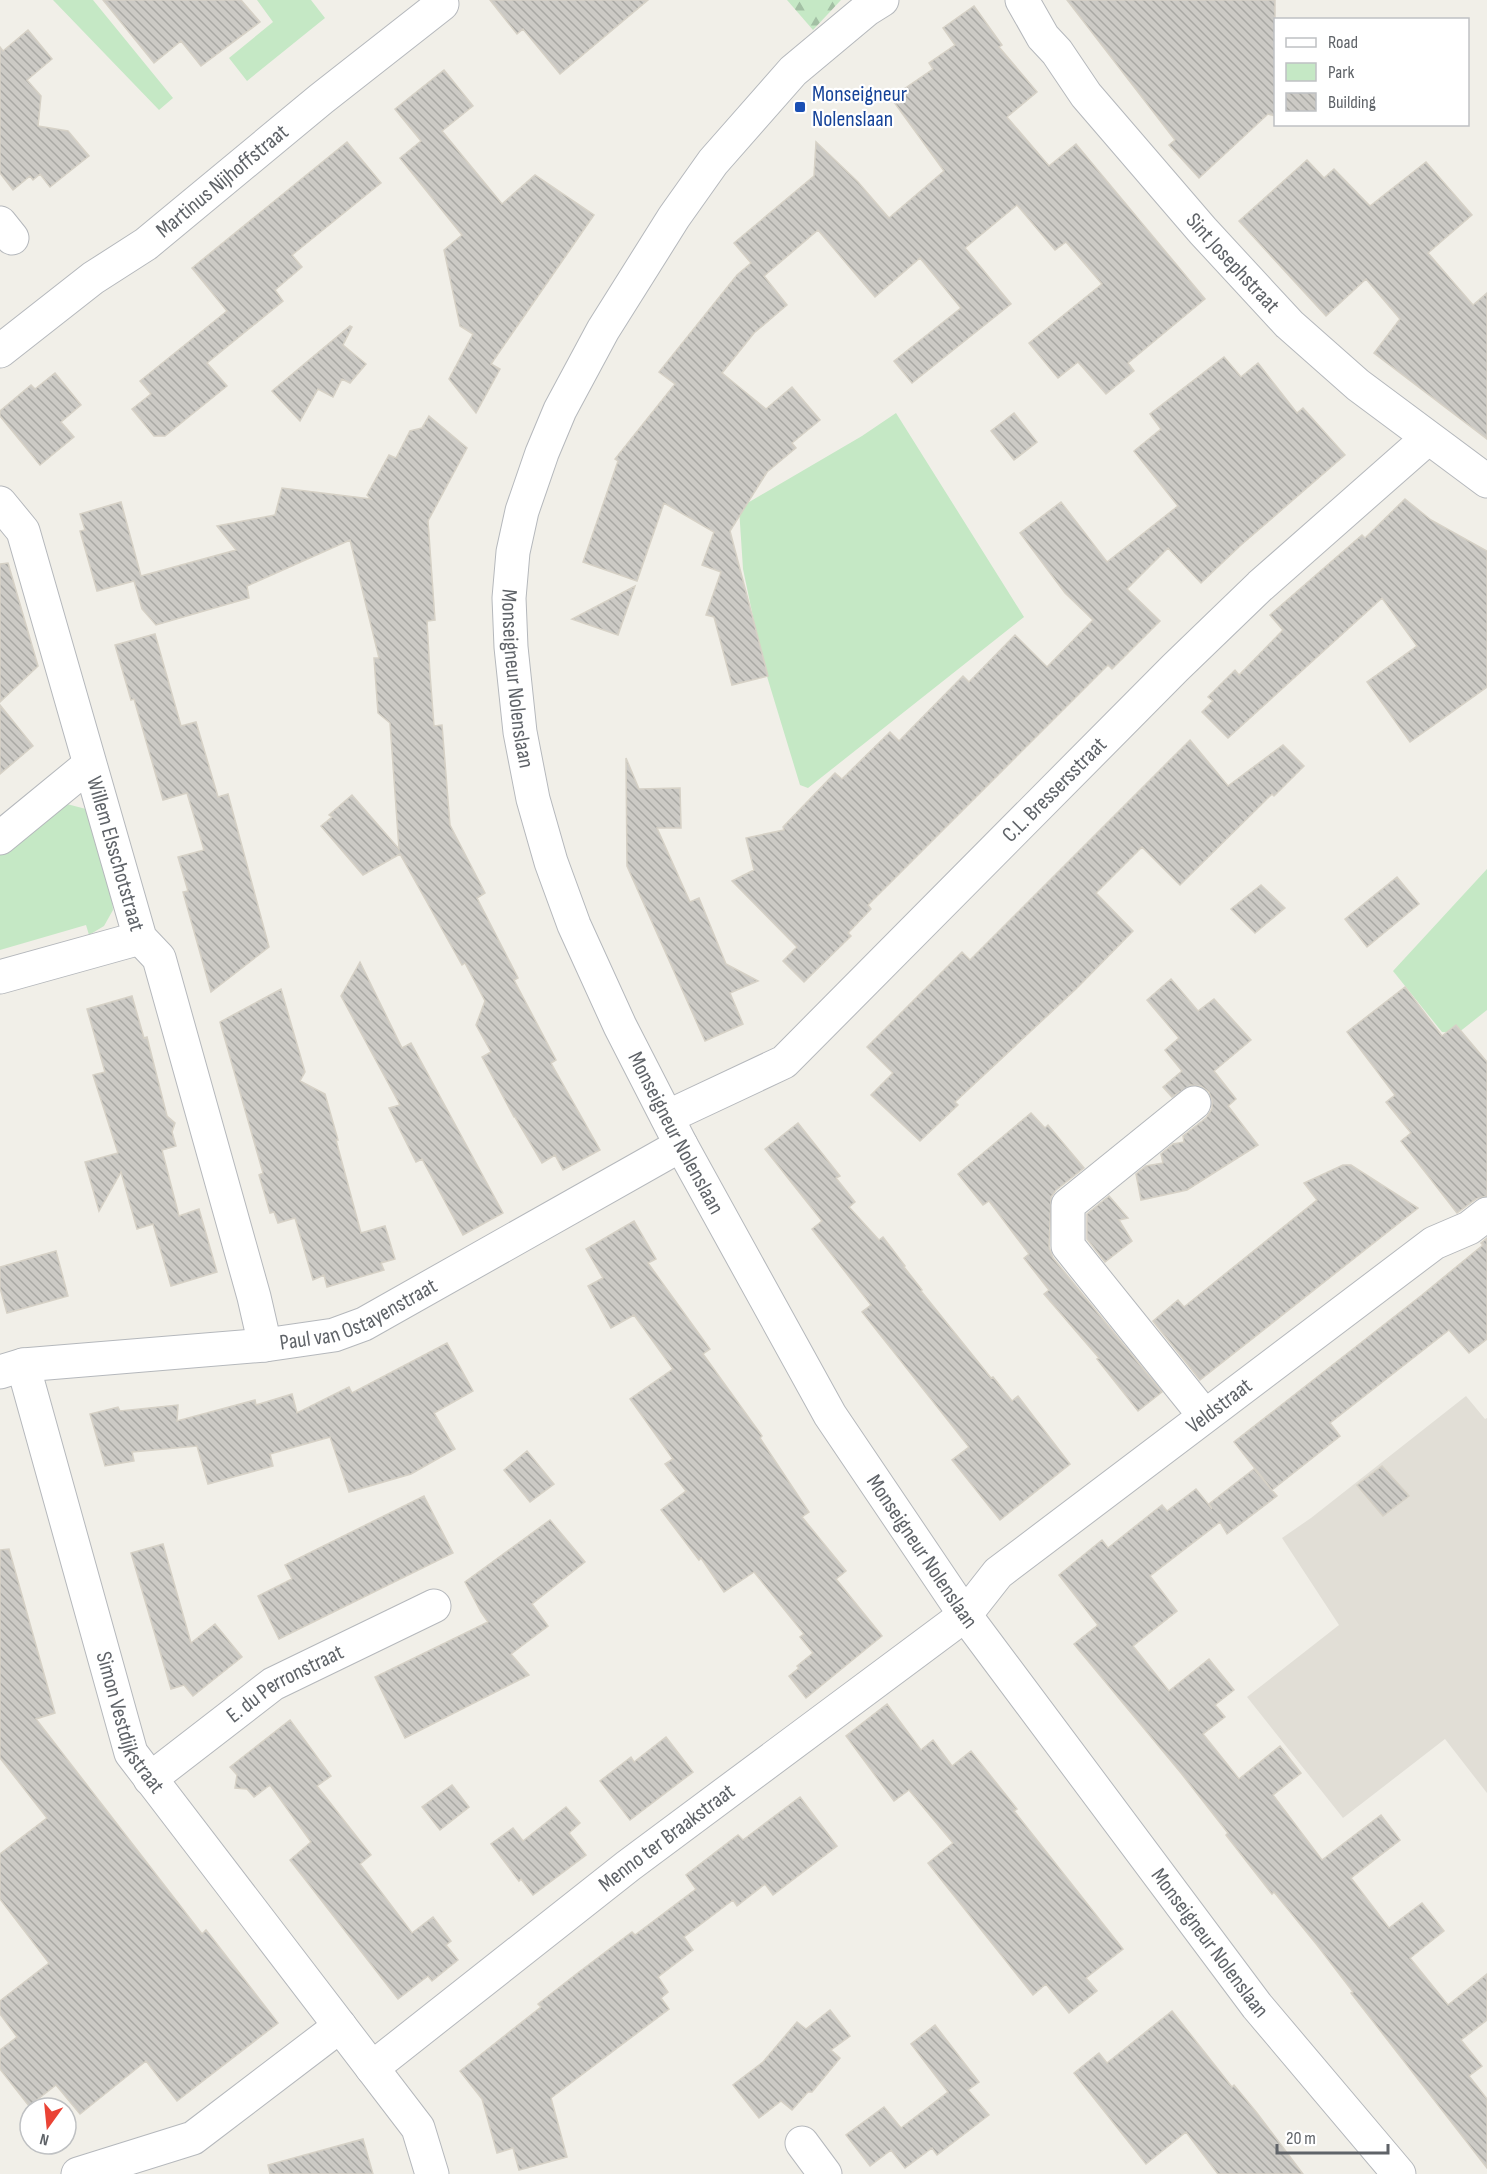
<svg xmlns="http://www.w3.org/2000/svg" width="1487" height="2174" font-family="'Sofia Sans Condensed',sans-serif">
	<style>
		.education { fill: #e1ded6 }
		.green { fill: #c5e8c5 }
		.forest { fill: url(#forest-firs) }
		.building { fill: url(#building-back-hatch); stroke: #d6d1c6; stroke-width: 1.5 }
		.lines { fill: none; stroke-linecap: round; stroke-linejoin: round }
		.minor-casing { stroke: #b5b8bc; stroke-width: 35 }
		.minor { stroke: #fff; stroke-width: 33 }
		.transit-dot { fill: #1a4fb4; stroke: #fff; stroke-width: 2 }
		.labels { text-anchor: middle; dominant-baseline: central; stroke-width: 4.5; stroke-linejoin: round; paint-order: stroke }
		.transit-label { font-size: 22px; fill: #164399; stroke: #fff; text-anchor: start }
		.street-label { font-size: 22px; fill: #5f6368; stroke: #fff }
	</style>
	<defs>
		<pattern id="forest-firs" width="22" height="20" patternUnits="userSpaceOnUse" patternTransform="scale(1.5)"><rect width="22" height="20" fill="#c5e8c5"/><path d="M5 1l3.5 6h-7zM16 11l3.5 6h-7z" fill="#a3c0a4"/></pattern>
		<pattern id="building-back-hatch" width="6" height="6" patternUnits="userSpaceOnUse" patternTransform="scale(1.5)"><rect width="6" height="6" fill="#cccac5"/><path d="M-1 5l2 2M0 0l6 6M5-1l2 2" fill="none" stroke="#a9a8a4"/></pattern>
	</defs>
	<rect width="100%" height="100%" fill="#f1efe8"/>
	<path class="education" d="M1466 1396 1485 1419 1487 1418V1793L1445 1739 1343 1818 1247 1697 1339 1625 1282 1538 1311 1518Z"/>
	<path class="green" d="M53 0H93L173 98 159 110Z
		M257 0H311L325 18 247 81 229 58 273 22Z
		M896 413 1024 617 808 788 800 785 762 660 743 569 739 508 862 436Z
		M63 803 86 809 112 900 113 910 104 926 89 935 86 925 0 950V855Z
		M1487 869V1010L1458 1033 1442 1032 1393 971Z"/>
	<path class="forest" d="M787 0H841L813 30Z"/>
	<path class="building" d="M103 0H241L260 22 201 66 181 41 154 63Z
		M490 0H648L560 74 523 29 517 34Z
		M1067 0H1275V116L1268 114 1199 178 1169 145 1175 140Z
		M974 6 1002 45 999 47 1037 92 1007 117 1049 166 1076 144 1205 299 1128 363 1134 371 1106 394 1078 362 1058 378 1029 343 1102 284 1066 242 1055 250 1017 205 965 248 1011 304 912 383 894 361 961 308 920 258 875 297 818 230 764 276 787 305 754 333 722 373 766 409 792 387 820 420 792 443 796 448 767 472 730 531 768 676 732 685 714 617 706 615 721 572 702 565 714 532 664 503 637 581 583 562 618 461 615 459 675 384 659 372 737 275 751 263 734 243 814 176 816 142 858 182 889 218 944 171 891 98 933 69 929 63 955 45 943 28Z
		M28 30 52 59 27 80 41 96 38 126 68 131 89 156 50 187 40 174 33 180 30 176 13 190 0 173V47L3 51Z
		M444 70 473 106 442 131 502 204 535 175 594 215 491 364 500 369 476 413 449 379 473 334 460 326 444 250 462 235 400 158 421 141 395 109Z
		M347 142 381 183 292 255 302 267 275 290 283 301 207 363 227 386 165 436H154L132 409 151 394 140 381 227 311 192 268Z
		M1307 160 1324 178 1334 169 1370 206 1426 162 1472 215 1428 253 1473 305 1487 293V439L1374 353 1400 319 1366 279 1326 316 1239 221Z
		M350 326 352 327 343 345 366 364 350 383 342 379 333 397 318 389 300 421 272 391Z
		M1224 357 1241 377 1258 363 1297 413 1303 408 1345 455 1241 545 1201 583 1168 548 1127 589 1160 621 1112 669 1108 665 868 905 871 909 848 933 851 936 804 982 783 961 797 947 732 881 754 870 746 838 784 830 783 827 835 773 842 779 890 732 899 741 963 676 969 682 1015 635 1047 667 1093 620 1065 593 1020 533 1061 502 1107 562 1178 506 1134 451 1161 429 1150 414Z
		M55 373 81 405 61 422 74 437 40 465 0 416V411L31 385 35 389Z
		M1014 413 1037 442 1014 460 991 431Z
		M429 416 467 448 428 521 435 620 427 621 430 674 434 726 442 725 450 825 485 893 477 898 518 978 514 980 556 1060 551 1063 600 1150 563 1170 555 1155 542 1163 515 1117H514L482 1057 491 1052 476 1025 485 1001 465 963 462 965 400 854 363 875 321 826 332 817 329 815 352 795 399 849 390 723 378 713 374 658H379L350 540 247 586 249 598 156 625 142 609 134 581 97 591 80 531 85 530 80 514 121 502 141 576 236 550 217 526 275 515 282 488 371 499 367 495 389 455 396 458 410 431 422 428Z
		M1405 499 1431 520 1487 551V687L1410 742 1367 682 1417 646 1382 598 1228 738 1202 712 1213 701 1208 697 1235 670 1239 675 1283 630 1270 615 1362 535 1365 538Z
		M8 563 38 666 0 702V564Z
		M635 586 618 635 572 619Z
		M155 634 181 726 196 722 218 797 228 794 269 947 211 992 183 892 188 891 178 857 204 850 187 793 163 800 134 699 131 700 115 645Z
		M0 705 33 746 0 774Z
		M1190 740 1228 786 1283 745 1304 766 1274 796 1272 794 1180 885 1142 847 1096 893 1133 931 1077 988 955 1102 958 1105 920 1141 871 1095 893 1073 867 1047 962 952 970 960Z
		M626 758 639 789 680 788 681 828H657L690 902 699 898 726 964 758 981 730 993 743 1024 705 1041 627 866Z
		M1397 877 1419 904 1367 947 1345 919Z
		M1261 885 1285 908 1255 933 1231 909Z
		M360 962 402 1048 411 1043 503 1213 463 1235 422 1159 416 1162 389 1108 400 1105 341 996Z
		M1171 979 1198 1011 1214 999 1251 1040 1214 1071 1236 1099 1228 1106 1258 1145 1187 1190 1141 1200 1136 1174 1146 1166 1163 1163 1161 1154 1173 1144 1184 1142 1183 1136 1206 1118 1212 1109V1100L1209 1092 1201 1086 1191 1085 1172 1097 1163 1087 1182 1071 1165 1050 1179 1038 1147 1000Z
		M1405 987 1442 1036 1456 1025 1487 1062V1196L1476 1199 1457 1213 1401 1141 1411 1133 1386 1102 1395 1095 1347 1032Z
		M281 989 305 1072 300 1081 325 1094 338 1140H336L361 1233 385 1226 395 1259 381 1263 384 1270 327 1287 324 1275 313 1280 295 1218 278 1223 274 1212 270 1213 259 1175 263 1173 220 1022Z
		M132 996 144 1038 147 1037 167 1116 175 1123 172 1132 176 1146 162 1150 179 1216 199 1209 217 1272 171 1286 153 1224 137 1229 121 1172 99 1211 85 1162 118 1153 93 1075 105 1072 87 1009Z
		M1031 1113 1045 1128 1048 1125 1084 1168 1056 1190 1051 1197 1049 1247 1053 1258 1162 1392 1138 1411 1097 1359 1099 1358 1044 1294 1049 1290 1024 1258 1029 1254 989 1201 983 1205 958 1174Z
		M798 1123 840 1176 836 1178 855 1202 849 1207 879 1240 883 1237 905 1266 904 1267 922 1290 921 1291 991 1378 993 1377 1012 1401 1018 1396 1070 1464 1000 1520 952 1460 969 1447 862 1312 871 1305 812 1229 822 1221 765 1149Z
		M1343 1165H1351L1418 1208 1200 1380 1153 1321 1178 1300 1184 1307 1317 1200 1304 1183Z
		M1109 1196 1128 1218 1119 1220 1132 1241 1105 1262 1087 1239V1214Z
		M634 1221 656 1259 648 1263 710 1349 703 1354 762 1436 760 1438 809 1512 802 1517 846 1571 836 1579 882 1636 806 1698 789 1676 799 1668 797 1666 813 1653 800 1637 804 1634 754 1572 724 1592 701 1558 699 1560 661 1510 686 1491 665 1464 673 1459 630 1399 673 1369 634 1315 611 1328 588 1286 603 1278 586 1249Z
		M1487 1238V1339L1469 1353 1449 1330 1330 1423 1340 1436 1272 1490 1234 1442 1422 1295 1483 1245 1481 1243Z
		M56 1251 68 1296 7 1313 0 1288V1267Z
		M447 1343 473 1391 434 1413 455 1449 411 1474 349 1492 330 1437 270 1454 273 1466 208 1484 197 1446 132 1452 134 1461 105 1466 90 1414 118 1407 120 1411 178 1405 177 1421 255 1400 256 1405 292 1394 297 1413 349 1387 352 1393Z
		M527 1451 554 1484 530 1502 504 1470Z
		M1382 1466 1409 1496 1383 1516 1357 1485Z
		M1254 1469 1277 1496 1227 1534 1220 1522 1150 1576 1177 1611 1133 1646 1169 1691 1209 1659 1234 1690 1215 1705 1225 1717 1203 1734 1239 1779 1280 1746 1301 1773 1273 1795 1322 1860 1381 1815 1400 1840 1351 1878 1389 1928 1422 1903 1444 1931 1410 1958 1448 2005 1487 1974V2020L1461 2040 1482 2066 1469 2076 1487 2099V2168L1351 1993 1353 1992 1317 1945 1274 1892 1272 1894 1226 1835 1228 1833 1181 1773 1074 1644 1098 1625 1059 1575 1102 1540 1108 1548 1162 1505 1167 1511 1196 1489 1212 1509 1209 1504Z
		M424 1496 453 1553 279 1639 258 1596 292 1579 285 1565Z
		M550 1520 585 1562 532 1604 548 1626 511 1654 529 1675 405 1738 375 1677 488 1622 481 1612 465 1582Z
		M163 1544 191 1643 215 1624 242 1657 193 1696 184 1685 171 1689 131 1553Z
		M9 1549 55 1713 36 1719 202 1934 206 1930 278 2023 177 2101 146 2061 80 2114 56 2085 29 2106 0 2069V2050L17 2037 0 2014V2001L49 1963 0 1899V1854L47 1818 0 1758V1550Z
		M887 1704 921 1750 933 1740 952 1766 971 1751 1017 1809 1014 1811 1123 1949 1086 1978 1097 1991 1069 2013 1046 1984 1033 1995 928 1863 953 1843 909 1790 894 1801 846 1736Z
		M290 1720 331 1776 317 1786 371 1855 360 1864 412 1933 433 1917 451 1941 446 1945 458 1960 432 1981 428 1976 398 1999 290 1860 311 1842 270 1785 254 1797 247 1789 235 1788 237 1775 230 1767Z
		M666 1737 693 1772 630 1820 600 1781 631 1757 634 1762Z
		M452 1785 469 1807 440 1830 422 1807Z
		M800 1797 837 1846 773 1895 765 1884 737 1906 733 1900 684 1937 693 1950 658 1977 668 1992 661 1998 669 2009 551 2098 567 2157 519 2170 513 2148 497 2153 482 2099 460 2071 541 2007 538 2004 579 1972 632 1932 635 1935 696 1889 686 1875 738 1835 743 1840Z
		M566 1807 580 1823 569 1833 586 1855 533 1895 521 1879 519 1881 491 1844 513 1828 523 1841Z
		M830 2010 850 2036 831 2050 840 2058 812 2092H808L792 2110 781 2101 759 2118 733 2085 763 2062 797 2022 806 2029Z
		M1172 2011 1232 2087 1234 2085 1257 2113 1303 2174H1218L1186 2132 1146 2164 1074 2073 1099 2053 1107 2063Z
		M935 2025 979 2082 968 2090 989 2115 937 2155 932 2148 905 2168 891 2150 870 2166 846 2135 884 2107 901 2128 948 2092 911 2044Z
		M363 2139 373 2174H270L268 2165Z"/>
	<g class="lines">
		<defs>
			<g id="minor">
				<path id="s1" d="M882 0 866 10 793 71 713 162 674 217 603 330 560 410 542 453 522 511 513 552 509 598 511 647 520 732 533 799 551 862 574 925 620 1026 681 1145 830 1415 965 1615 1257 2006 1399 2174"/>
				<path id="s2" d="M1022 0 1043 37 1057 52 1086 95 1203 231 1289 324 1358 385 1487 481"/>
				<path d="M0 223 12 238"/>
				<path id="s3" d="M0 351 93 278 146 244 321 99 442 4"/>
				<path id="s4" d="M0 503 23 531 140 938 159 958 254 1297 265 1345"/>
				<path d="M0 838 89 765"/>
				<path d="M0 977 140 938"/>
				<path d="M1194 1103 1068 1205V1246L1204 1415"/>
				<path id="s5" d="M667 1117 784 1062 1175 668 1260 586 1428 438"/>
				<path id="s6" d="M23 1365 131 1753 418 2128 432 2174"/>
				<path id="s7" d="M0 1372 23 1365 265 1345 334 1335 364 1324 681 1145"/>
				<path id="s8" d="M150 1779 273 1684 434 1606"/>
				<path id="s9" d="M372 2068 628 1866 965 1615 998 1573 1434 1243 1469 1228 1487 1214"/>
				<path d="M802 2143 825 2174"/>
				<path d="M78 2174 193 2138 340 2026"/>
			</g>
		</defs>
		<use href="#minor" class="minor-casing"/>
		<use href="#minor" class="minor"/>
	</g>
	<rect class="transit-dot" x="794" y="101" width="12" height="12" rx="3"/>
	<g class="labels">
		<g class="transit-label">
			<text x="812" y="94">Monseigneur<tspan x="812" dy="25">Nolenslaan</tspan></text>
		</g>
		<g class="street-label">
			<text stroke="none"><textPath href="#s3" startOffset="280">Martinus Nijhoffstraat</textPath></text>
			<text stroke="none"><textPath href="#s2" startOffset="338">Sint Josephstraat</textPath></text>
			<text stroke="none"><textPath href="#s1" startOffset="804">Monseigneur Nolenslaan</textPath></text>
			<text stroke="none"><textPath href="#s5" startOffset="513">C.L. Bressersstraat</textPath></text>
			<text stroke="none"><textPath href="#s4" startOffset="372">Willem Elsschotstraat</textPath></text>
			<text stroke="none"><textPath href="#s1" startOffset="1290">Monseigneur Nolenslaan</textPath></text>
			<text stroke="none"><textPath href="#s7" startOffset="366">Paul van Ostayenstraat</textPath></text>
			<text stroke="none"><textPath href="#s9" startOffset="1077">Veldstraat</textPath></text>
			<text stroke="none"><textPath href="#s1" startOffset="1776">Monseigneur Nolenslaan</textPath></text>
			<text stroke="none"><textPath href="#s8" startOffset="166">E. du Perronstraat</textPath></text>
			<text stroke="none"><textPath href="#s6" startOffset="374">Simon Vestdijkstraat</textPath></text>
			<text stroke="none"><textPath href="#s9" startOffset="374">Menno ter Braakstraat</textPath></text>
			<text stroke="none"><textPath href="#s1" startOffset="2262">Monseigneur Nolenslaan</textPath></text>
		</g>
	</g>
	<rect x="1274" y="18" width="195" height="108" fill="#ffffff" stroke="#bfc1c3" stroke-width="1.5"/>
	<rect x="1286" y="38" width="30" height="9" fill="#ffffff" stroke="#bfc1c3" stroke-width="1.5"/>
	<text x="1328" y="48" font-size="18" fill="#5f6368">Road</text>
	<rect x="1286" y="63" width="30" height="18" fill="#c5e8c5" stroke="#bfc1c3" stroke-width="1.5"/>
	<text x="1328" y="78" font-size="18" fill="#5f6368">Park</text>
	<rect x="1286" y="93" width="30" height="18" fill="url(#building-back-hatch)" stroke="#bfc1c3" stroke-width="1.5"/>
	<text x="1328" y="108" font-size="18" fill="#5f6368">Building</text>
	<g transform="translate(48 2126) rotate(195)"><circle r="28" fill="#ffffff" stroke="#bfc1c3" stroke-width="1.5"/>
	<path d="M0-4.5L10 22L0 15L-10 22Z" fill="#ea4335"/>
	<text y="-9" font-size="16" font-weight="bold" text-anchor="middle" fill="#5f6368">N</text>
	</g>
	<path d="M1277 2144v9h111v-9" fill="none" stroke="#5f6368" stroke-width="3"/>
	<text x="1286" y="2144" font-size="18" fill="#5f6368" stroke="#ffffff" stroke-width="4.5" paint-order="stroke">20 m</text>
</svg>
